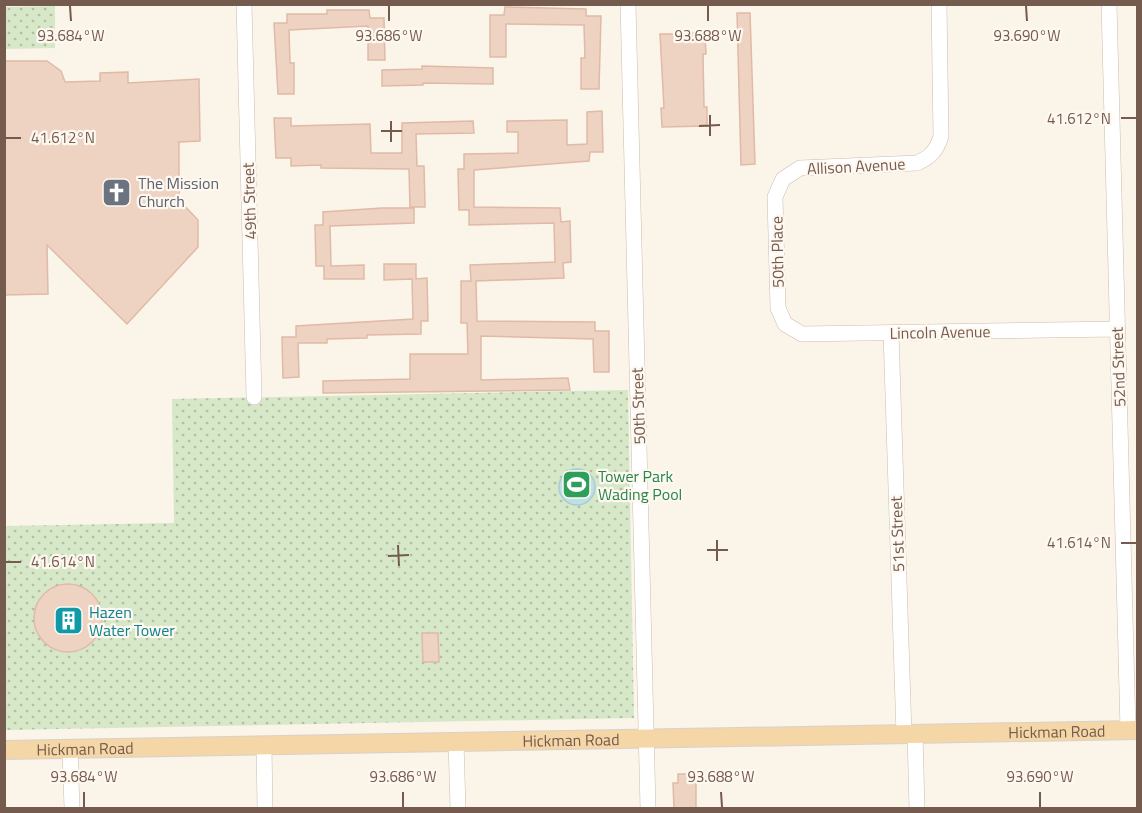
<svg xmlns="http://www.w3.org/2000/svg" width="1142" height="813" font-family="'Titillium Web',sans-serif">
	<style>
		.park { fill: url(#park-dots) }
		.water { fill: #bfdfe4; stroke: #a6ced5; stroke-width: 1.5 }
		.building { fill: #eed3c3; stroke: #e0baa5; stroke-width: 1.5 }
		.lines { fill: none; stroke-linecap: round; stroke-linejoin: round }
		.minor-casing { stroke: #ccbcb0; stroke-width: 16 }
		.major-casing { stroke: #d8d1cd; stroke-width: 20 }
		.minor { stroke: #fff; stroke-width: 15 }
		.major { stroke: #f4d6a7; stroke-width: 18 }
		.ticks { fill: none; stroke: #745b4e; stroke-width: 2 }
		.labels { text-anchor: middle; dominant-baseline: central; stroke-width: 4.5; stroke-linejoin: round; paint-order: stroke }
		.street-label { font-size: 16px; fill: #745b4e; stroke: #fef8f0 }
		.worship-label { font-size: 16px; fill: #5b616d; stroke: #fef8f0; text-anchor: start }
		.leisure-label { font-size: 16px; fill: #27864d; stroke: #fef8f0; text-anchor: start }
		.culture-label { font-size: 16px; fill: #0d838f; stroke: #fef8f0; text-anchor: start }
		.ticks-label { font-size: 15px; text-anchor: middle; fill: #745b4e; stroke: #fef8f0; stroke-width: 4.5; stroke-linejoin: round; paint-order: stroke }
	</style>
	<defs>
		<pattern id="park-dots" width="8" height="8" patternUnits="userSpaceOnUse" patternTransform="scale(1.5)"><rect width="8" height="8" fill="#d6e8c8"/><path d="M2 2h.1M6 6h.1" fill="none" stroke="#b2bfa5" stroke-width="1.8" stroke-linecap="round"/></pattern>
	</defs>
	<rect width="100%" height="100%" fill="#fbf4e9"/>
	<path class="park" d="M55 6V48L5 49V7Z
		M628 390 634 718 5 730 4 526 174 523 172 399Z"/>
	<path class="water" d="M559 487a18 18 0 1 1 36 0a18 18 0 1 1-36 0Z"/>
	<path class="building" d="M505 7 586 9V16H601L599 89H581V58H585L584 25 506 24V57H490V15H504Z
		M327 10H369L370 18H384L385 60H368V26L289 30 290 63H294V94H278L274 23H287V14H327Z
		M737 13H750L755 164 741 165Z
		M676 31 705 34 706 54H703L704 107H707V126L662 127 661 108H664L660 34H676Z
		M4 61H47L61 71 65 82 100 81V73L128 72V83L199 79 200 141 179 142V200L198 220V247L127 324 47 245 48 294 4 295Z
		M422 66 493 68V84L423 83V85L382 86V70L422 69Z
		M602 111 603 152H590L589 161 474 170V207L560 208 561 222 570 221 571 262 563 263 564 278 476 281 477 321 595 322V331H609V372H594L593 339 481 336V380L568 378 570 390 323 393V381L410 379V354H468L467 323H461V281H471L470 265 555 262 554 223 469 225V210H459L458 169H464V154L518 153V132H507V121L567 120V145L587 144V112Z
		M274 118H291V126L370 124 371 153H402V123L473 121 474 133 416 134 417 166H424L425 207H410L409 169 321 168V165L291 166V158H276Z
		M382 208H414V223L330 226 331 266 364 265V279H324V266H316L315 225H323V212Z
		M384 264H416V279L427 278 428 321H421V334L367 335V338L327 339V343H298L299 377 283 378 282 337H296V326L413 319 412 279 384 280Z
		M34 618a34 34 0 1 1 68 0a34 34 0 1 1-68 0Z
		M422 633H438L439 662H423Z
		M678 774H689V782H696V808H674L673 783H678Z"/>
	<g class="lines">
		<defs>
			<path id="minor" d="M244 4 254 397
				M628 4 648 808
				M939 4 941 136C937 150 931 157 917 163L800 168 783 179 775 197 778 308 785 324 802 334 1117 329
				M1109 4 1128 730
				M891 333 904 734
				M915 734 917 808
				M456 742 458 808
				M264 746 265 808
				M70 749 72 808"/>
			<g id="major">
				<path id="s1" d="M4 750 1138 730"/>
			</g>
		</defs>
		<use href="#minor" class="minor-casing"/>
		<use href="#major" class="major-casing"/>
		<use href="#minor" class="minor"/>
		<use href="#major" class="major"/>
	</g>
	<path class="ticks" d="M70 6 71 21M389 6V21M708 6V21M1026 6 1027 21M710 115V136M1121 118H1136M391 121V142M699 126 720 125M381 131H402M6 138H21M717 540V561M1121 543H1136M398 545 399 566M707 550H728M388 556 409 555M6 562H21M84 792V807M403 792V807M721 792 722 807M1040 792V807"/>
	<defs>
		<symbol id="church-square" viewBox="-11 -11 22 22"><rect x="-9" y="-9" width="18" height="18" rx="4" fill="#6b7280" stroke="#fef8f0"/><path d="M-1.2-6h2.4v3.5h3.3v2.4h-3.3V6h-2.4V-.1h-3.3v-2.4h3.3Z" fill="#fff"/></symbol>
		<symbol id="stadium-square" viewBox="-11 -11 22 22"><rect x="-9" y="-9" width="18" height="18" rx="4" fill="#2e9e5b" stroke="#fef8f0"/><path d="M0-5a6.5 5 0 1 0 0 10a6.5 5 0 1 0 0-10ZM-3.5-1.8h7v3.6h-7Z" fill="#fff"/></symbol>
		<symbol id="building-square" viewBox="-11 -11 22 22"><rect x="-9" y="-9" width="18" height="18" rx="4" fill="#0f9aa8" stroke="#fef8f0"/><path d="M-4-6H4V6H1V3H-1V6H-4ZM-2.5-4.3h1.7v1.8h-1.7ZM.8-4.3h1.7v1.8H.8ZM-2.5-1h1.7V.8h-1.7ZM.8-1h1.7V.8H.8Z" fill="#fff"/></symbol>
	</defs>
	<g fill-rule="evenodd">
		<use href="#church-square" x="100" y="176" width="33" height="33"/>
		<use href="#stadium-square" x="560" y="468" width="33" height="33"/>
		<use href="#building-square" x="52" y="604" width="33" height="33"/>
	</g>
	<g class="labels">
		<g class="street-label">
			<text transform="translate(856 166) rotate(-3)">Allison Avenue</text>
			<text transform="translate(249 201) rotate(-92)">49th Street</text>
			<text transform="translate(777 252) rotate(-91)">50th Place</text>
			<text transform="translate(940 332) rotate(-1)">Lincoln Avenue</text>
			<text transform="translate(1118 367) rotate(-92)">52nd Street</text>
			<text transform="translate(638 406) rotate(-92)">50th Street</text>
			<text transform="translate(897 534) rotate(-92)">51st Street</text>
			<text stroke="none"><textPath href="#s1" startOffset="1053">Hickman Road</textPath></text>
			<text stroke="none"><textPath href="#s1" startOffset="567">Hickman Road</textPath></text>
			<text stroke="none"><textPath href="#s1" startOffset="81">Hickman Road</textPath></text>
		</g>
		<g class="worship-label">
			<text x="138" y="183">The Mission<tspan x="138" dy="18">Church</tspan></text>
		</g>
		<g class="leisure-label">
			<text x="598" y="476">Tower Park<tspan x="598" dy="18">Wading Pool</tspan></text>
		</g>
		<g class="culture-label">
			<text x="89" y="612">Hazen<tspan x="89" dy="18">Water Tower</tspan></text>
		</g>
	</g>
	<g class="ticks-label">
		<text x="71" y="41">93.684°W</text>
		<text x="389" y="41">93.686°W</text>
		<text x="708" y="41">93.688°W</text>
		<text x="1027" y="41">93.690°W</text>
		<text x="1079" y="124">41.612°N</text>
		<text x="63" y="143">41.612°N</text>
		<text x="1079" y="548">41.614°N</text>
		<text x="63" y="567">41.614°N</text>
		<text x="84" y="782">93.684°W</text>
		<text x="403" y="782">93.686°W</text>
		<text x="721" y="782">93.688°W</text>
		<text x="1040" y="782">93.690°W</text>
	</g>
	<rect width="1142" height="813" fill="none" stroke="#745b4e" stroke-width="12"/>
</svg>
